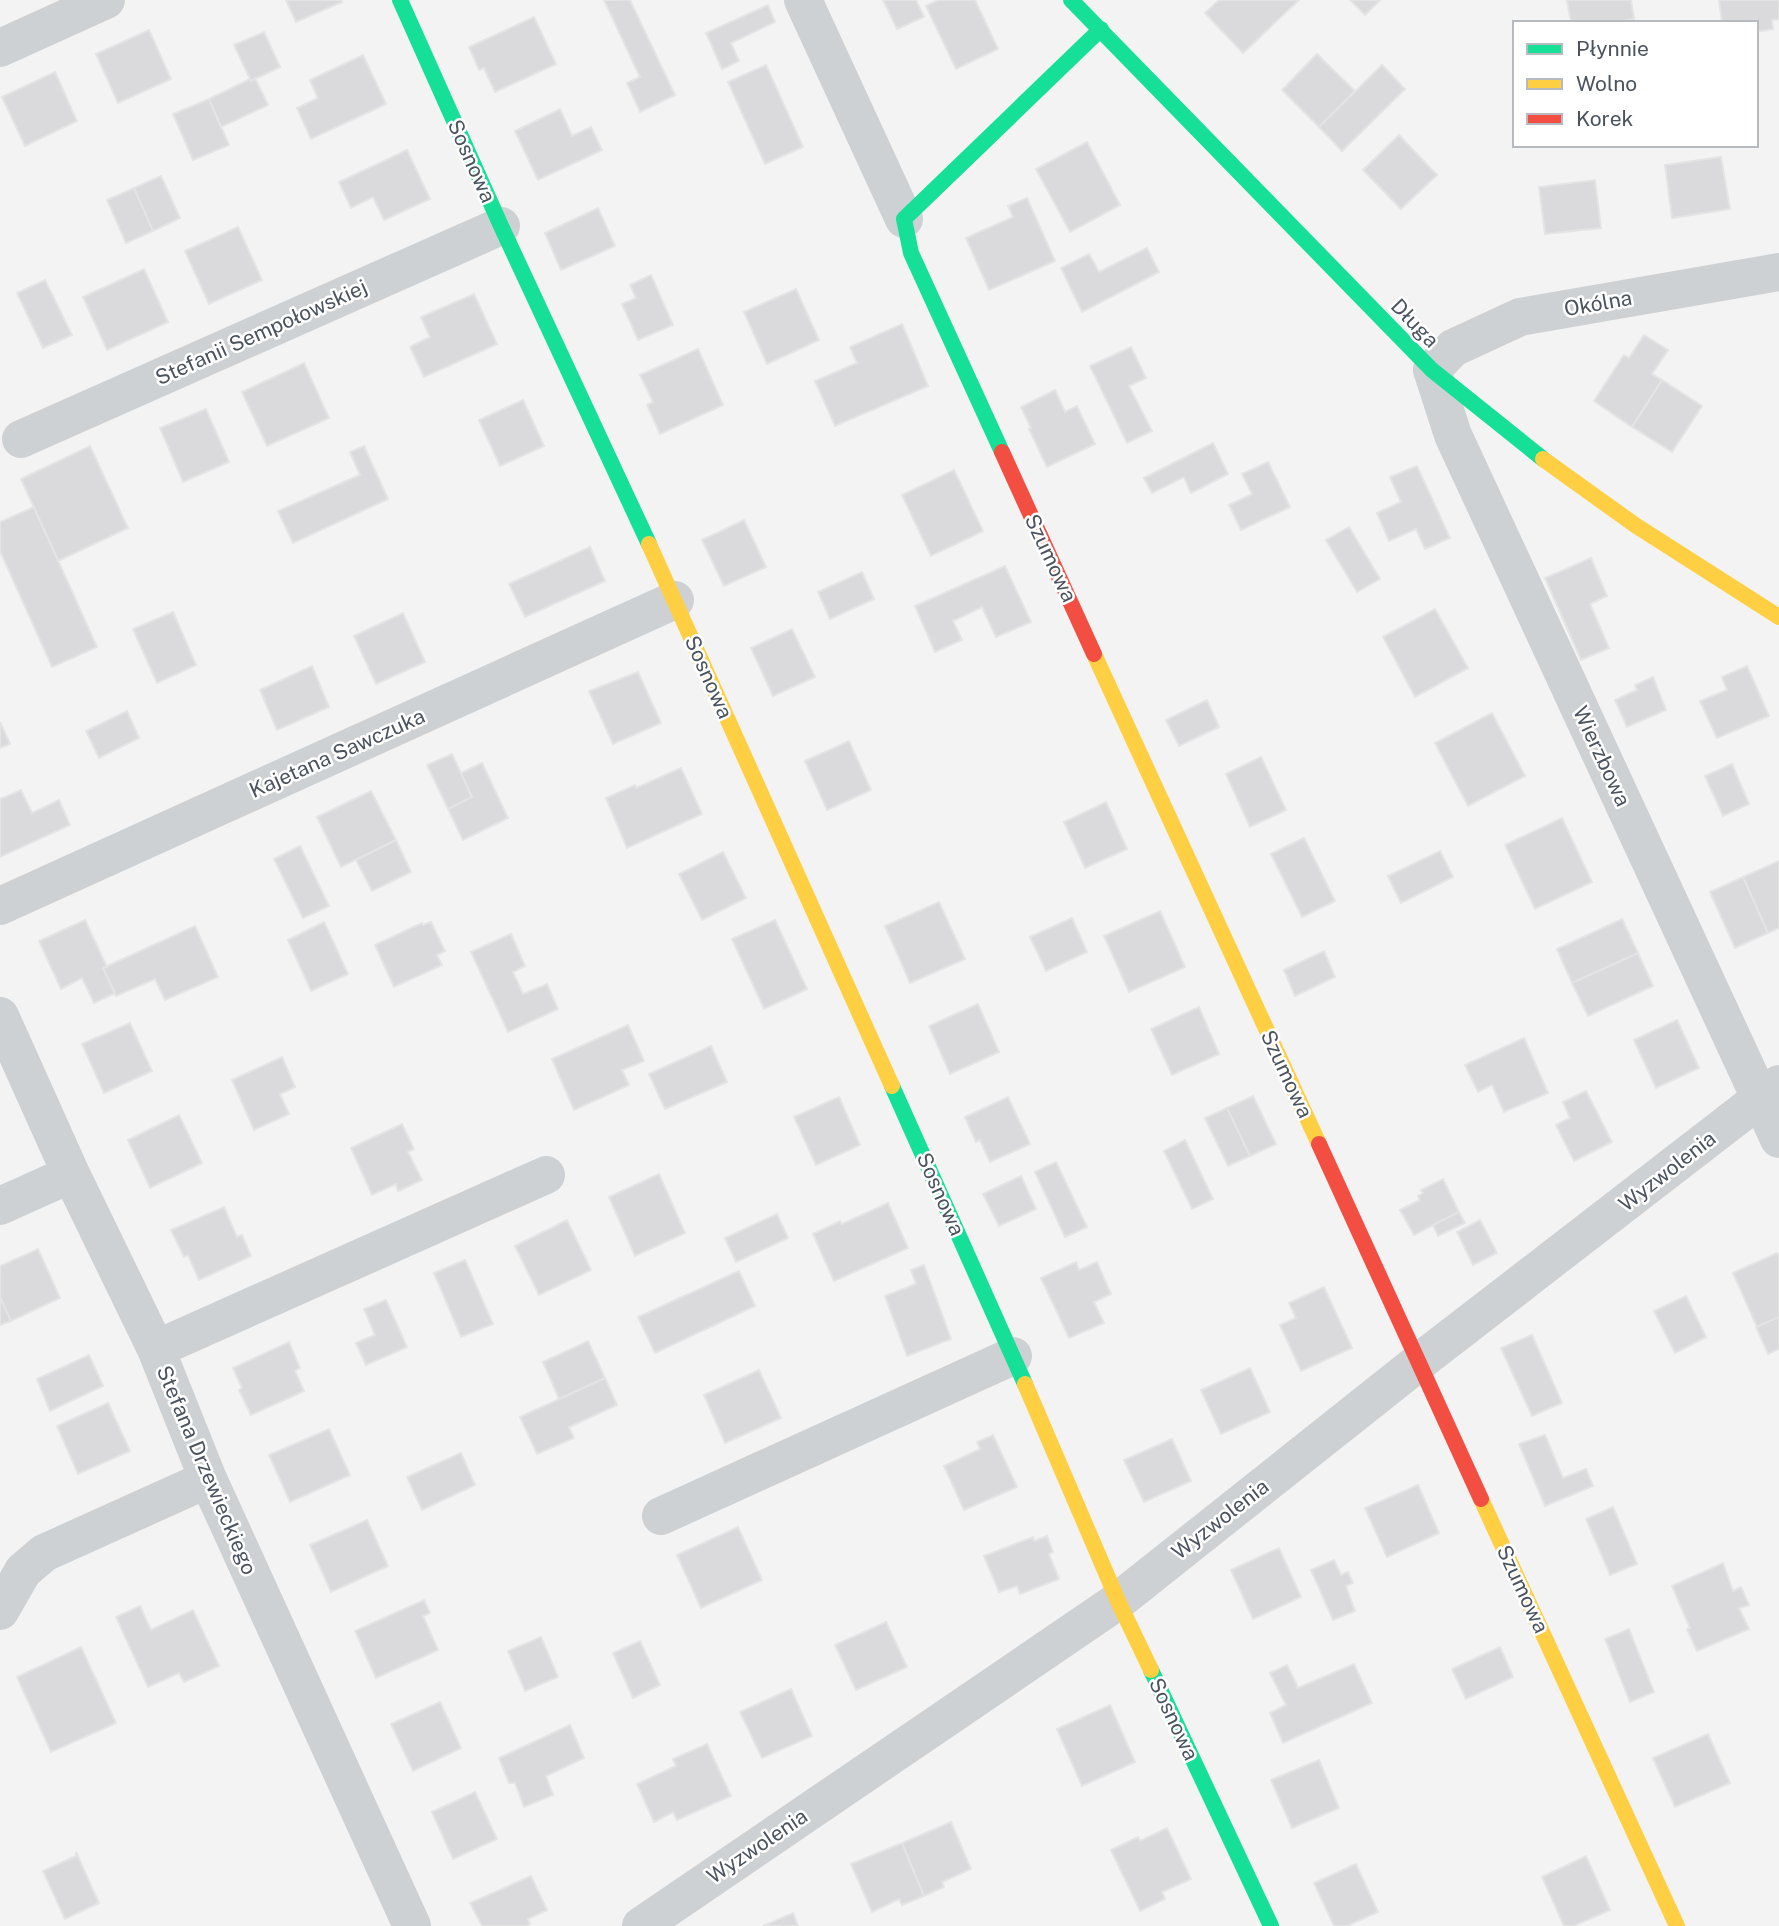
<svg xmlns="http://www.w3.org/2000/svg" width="1779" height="1926" font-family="'Public Sans',sans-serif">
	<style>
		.building { fill: #dadadc; stroke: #e4e4e5; stroke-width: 2 }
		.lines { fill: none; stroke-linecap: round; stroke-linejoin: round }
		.street { stroke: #ced1d3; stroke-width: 38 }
		.fast { stroke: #16e098; stroke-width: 16 }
		.slow { stroke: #ffcf43; stroke-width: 16 }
		.jam { stroke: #f24e42; stroke-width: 16 }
		.labels { text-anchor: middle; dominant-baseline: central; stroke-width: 5; stroke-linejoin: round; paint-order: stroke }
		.street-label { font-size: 21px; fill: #4a535e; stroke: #fff }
	</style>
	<rect width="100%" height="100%" fill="#f3f3f3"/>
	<path class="building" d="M286 0H341L342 2 296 22Z
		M604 0H630L675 95 640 112 627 83 640 77Z
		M883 0H916L924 17 897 29Z
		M938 0H975L998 49 956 69 926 6Z
		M1219 0H1299L1243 53 1205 13Z
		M1350 0H1380L1365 15Z
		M1567 0H1631L1634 19 1612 23H1571Z
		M1719 0H1779V19L1772 20 1773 29 1756 32V23H1722Z
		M768 5 775 22 731 43 739 61 722 69 706 33Z
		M534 17 556 64 495 92 484 68 479 70 469 47Z
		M149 30 171 79 118 103 96 54Z
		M264 32 280 67 251 81 234 45Z
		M1317 54 1355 91 1319 127 1282 90Z
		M363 55 386 104 311 139 297 108 318 98 310 80Z
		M766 65 803 147 765 164 728 82Z
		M1382 65 1405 89 1342 151 1319 127Z
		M55 72 77 121 25 146 2 97Z
		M255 78 268 105 221 127 209 99 250 79 251 81Z
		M209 99 229 145 193 160 173 114Z
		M560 109 572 136 591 127 602 150 538 180 515 131Z
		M1399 135 1437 175 1401 209 1363 170Z
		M1087 142 1120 205 1070 232 1036 169Z
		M407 150 430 199 384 220 373 197 351 208 339 182Z
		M1721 157 1730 209 1672 218 1665 165Z
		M161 176 180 218 153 231 134 188Z
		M1595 180 1601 228 1545 234 1539 187Z
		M134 188 153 231 126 243 107 200Z
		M1027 198 1055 261 989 290 966 238 1013 217 1008 206Z
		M598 208 615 246 561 270 545 233Z
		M238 227 262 280 209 304 185 251Z
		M1147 248 1159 272 1082 312 1061 268 1089 254 1099 272Z
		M144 269 168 322 107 350 83 297Z
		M651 275 673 325 638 340 622 304 636 298 630 285Z
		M45 280 72 335 43 348 17 293Z
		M796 289 819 340 767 364 744 312Z
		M474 294 497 344 424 377 410 347 430 337 421 317Z
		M902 324 928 386 835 426 815 381 857 363 850 347Z
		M1644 335 1668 350 1652 374 1662 380 1632 427 1594 401 1624 355 1629 358Z
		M1131 347 1146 378 1129 386 1152 431 1127 443 1090 366Z
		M698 349 723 405 660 434 647 405 653 402 640 375Z
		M304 363 329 418 267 446 242 392Z
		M1662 380 1702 406 1672 452 1632 427Z
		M1055 390 1065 412 1077 406 1095 444 1047 467 1029 429 1031 428 1021 407Z
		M523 400 544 446 500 466 479 420Z
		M206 409 229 462 183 482 160 428Z
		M1213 443 1228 474 1191 493 1184 477 1152 493 1144 478Z
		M90 446 128 528 58 561 21 479Z
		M364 446 388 499 293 543 278 511 360 475 350 452Z
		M1268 462 1290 507 1241 530 1229 505 1252 494 1242 474Z
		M1417 466 1450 538 1425 549 1416 529 1389 541 1377 513 1401 502 1390 477Z
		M954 470 983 531 931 556 902 495Z
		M34 507 97 647 52 667 1 553 0 554V522Z
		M744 520 766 567 724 586 702 540Z
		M1349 527 1380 579 1357 592 1326 540Z
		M590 547 605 581 525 617 509 584Z
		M1591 558 1607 596 1590 604 1609 648 1581 660 1545 578Z
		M1005 566 1031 622 996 637 982 607 953 621 962 640 935 652 915 606Z
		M862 572 874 599 830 619 818 592Z
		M1435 609 1468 668 1415 697 1383 637Z
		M173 612 196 665 157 683 133 629Z
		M403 613 425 662 376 684 354 636Z
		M792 629 815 677 773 696 751 648Z
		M312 666 329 707 277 730 260 690Z
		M1747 666 1769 716 1717 738 1700 701 1727 690 1722 677Z
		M638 672 661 723 613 744 589 691Z
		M1653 677 1666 710 1627 727 1615 700 1637 690 1635 685Z
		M1207 700 1219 727 1179 746 1166 720Z
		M127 711 139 738 99 758 86 731Z
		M1492 713 1525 776 1468 806 1435 743Z
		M0 722 10 744 0 748Z
		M849 741 871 790 827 810 805 761Z
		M452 754 472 797 448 809 427 765Z
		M1261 757 1286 810 1250 827 1226 774Z
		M482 763 508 818 463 840 448 809 472 797 461 773Z
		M1732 764 1749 804 1723 816 1705 776Z
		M681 768 702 814 627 848 606 798 635 785 636 788Z
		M21 790 32 813 59 800 70 825 0 857V799Z
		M371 791 396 840 341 867 317 817Z
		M1106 802 1127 849 1085 868 1064 822Z
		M1562 818 1592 882 1535 909 1505 845Z
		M1304 838 1335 901 1302 917 1271 854Z
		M396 840 411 872 372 891 356 860Z
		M300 846 329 906 303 918 274 859Z
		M1440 851 1453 877 1401 903 1388 876Z
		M723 852 746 898 702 920 679 874Z
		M1779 861V928L1768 933 1743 877Z
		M1743 877 1768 933 1735 948 1710 892Z
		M939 902 965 959 910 983 885 926Z
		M1160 911 1185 967 1129 992 1104 936Z
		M1072 918 1087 952 1046 971 1030 937Z
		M1622 919 1638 953 1572 983 1557 949Z
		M85 920 107 967 103 968 115 993 94 1003 82 978 61 989 39 941Z
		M775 920 807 989 764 1009 732 939Z
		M324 922 348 974 311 991 288 940Z
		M431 922 445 951 437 955 442 965 394 987 375 945 422 923 423 925Z
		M195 926 218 977 165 1000 155 979 116 996 103 968Z
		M511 934 525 966 513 972 523 994 547 984 558 1009 508 1032 471 952Z
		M1324 951 1335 977 1295 996 1284 970Z
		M1638 953 1653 986 1588 1016 1572 983Z
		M978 1004 999 1052 950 1074 929 1026Z
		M1199 1007 1219 1054 1172 1075 1151 1029Z
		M1677 1020 1699 1068 1656 1088 1634 1040Z
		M130 1023 152 1071 104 1093 82 1044Z
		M628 1025 644 1061 622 1070 629 1085 574 1110 552 1059Z
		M1524 1038 1548 1093 1504 1112 1492 1085 1478 1092 1465 1065Z
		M711 1046 727 1082 665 1109 649 1074Z
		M282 1057 295 1087 280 1094 289 1114 254 1130 232 1080Z
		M1586 1091 1612 1142 1574 1161 1556 1125 1570 1118 1563 1102Z
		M1253 1096 1276 1144 1250 1156 1227 1108Z
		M839 1097 860 1145 816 1165 794 1117Z
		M1008 1097 1030 1144 990 1162 980 1140 976 1142 965 1117Z
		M1227 1108 1250 1156 1228 1166 1205 1118Z
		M179 1115 202 1163 150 1188 128 1140Z
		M402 1124 414 1149 408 1152 422 1180 398 1191 396 1184 372 1195 351 1148Z
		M1185 1140 1213 1199 1192 1209 1164 1151Z
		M1056 1162 1087 1227 1065 1237 1035 1172Z
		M659 1174 685 1233 635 1256 609 1197Z
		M1021 1176 1036 1209 999 1226 983 1194Z
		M1443 1179 1459 1212 1414 1235 1400 1210 1420 1200 1418 1196 1423 1193 1421 1190Z
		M888 1203 908 1248 834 1281 813 1234 840 1221 842 1224Z
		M224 1207 237 1237 242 1235 251 1256 199 1280 188 1255 184 1257 171 1230Z
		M1459 1212 1465 1223 1438 1236 1433 1225Z
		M777 1214 788 1238 736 1262 725 1238Z
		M567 1220 591 1270 539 1295 515 1246Z
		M1480 1220 1497 1253 1473 1265 1457 1232Z
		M38 1249 60 1298 11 1321 0 1297V1266Z
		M1777 1253 1779 1256V1317L1757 1327 1733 1273Z
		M465 1260 493 1324 461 1337 434 1273Z
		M1076 1262 1079 1270 1097 1262 1111 1294 1094 1302 1104 1323 1069 1338 1041 1278Z
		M924 1265 951 1339 907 1356 885 1296 916 1284 911 1270Z
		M739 1271 755 1306 655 1353 638 1317Z
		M1324 1287 1352 1348 1301 1371 1280 1325 1296 1318 1289 1303Z
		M1686 1296 1706 1337 1675 1353 1654 1311Z
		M0 1297 11 1321 0 1325Z
		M386 1300 407 1347 366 1365 356 1343 375 1335 364 1309Z
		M1779 1317V1349L1768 1354 1756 1327Z
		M1532 1335 1562 1403 1532 1416 1501 1348Z
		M588 1341 605 1378 559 1399 543 1362Z
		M289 1342 300 1368 295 1371 304 1391 251 1415 239 1390 242 1388 233 1368Z
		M89 1355 103 1386 50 1411 37 1379Z
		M1250 1368 1270 1412 1221 1434 1201 1390Z
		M759 1370 781 1418 725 1443 704 1395Z
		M605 1378 617 1405 569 1427 574 1438 537 1454 520 1417Z
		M108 1403 130 1451 78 1474 57 1426Z
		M329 1429 350 1475 290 1502 269 1455Z
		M993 1435 1017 1487 964 1510 944 1466 980 1449 977 1442Z
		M1545 1435 1563 1478 1586 1469 1593 1486 1545 1506 1519 1444Z
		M1172 1439 1191 1481 1144 1502 1124 1460Z
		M461 1453 475 1485 422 1510 407 1477Z
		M1418 1485 1439 1533 1387 1557 1365 1508Z
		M1613 1507 1637 1564 1610 1575 1586 1519Z
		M367 1520 388 1566 331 1592 310 1545Z
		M738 1527 762 1580 701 1608 677 1555Z
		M1047 1536 1053 1552 1049 1554 1059 1579 1020 1594 1017 1586 999 1592 984 1556 1033 1537 1034 1541Z
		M1279 1548 1301 1597 1253 1619 1231 1570Z
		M1334 1560 1341 1575 1348 1572 1353 1583 1346 1586 1355 1611 1333 1620 1311 1570Z
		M1723 1563 1733 1591 1741 1587 1749 1605 1739 1608 1749 1629 1697 1651 1687 1629 1690 1628 1672 1586Z
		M424 1600 430 1613 423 1616 438 1650 376 1678 355 1631Z
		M140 1606 151 1630 193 1610 219 1666 184 1682 179 1673 148 1687 116 1617Z
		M886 1622 907 1667 856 1690 835 1645Z
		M1629 1629 1654 1692 1630 1702 1605 1639Z
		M541 1637 558 1677 525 1691 508 1651Z
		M640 1641 660 1685 633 1698 613 1653Z
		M81 1647 116 1723 51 1752 17 1677Z
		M1500 1647 1513 1677 1466 1699 1452 1669Z
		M1354 1664 1372 1703 1283 1743 1270 1713 1286 1705 1270 1673 1287 1665 1298 1688Z
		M791 1689 812 1736 762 1758 740 1712Z
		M440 1702 461 1748 413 1771 391 1724Z
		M1110 1705 1135 1762 1082 1786 1057 1729Z
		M570 1725 584 1758 546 1776 553 1795 524 1807 515 1783H509L499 1758Z
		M1708 1734 1730 1783 1675 1807 1653 1758Z
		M707 1744 731 1796 677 1820 673 1812 654 1822 637 1784 676 1766 673 1759Z
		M1319 1760 1339 1808 1292 1828 1271 1780Z
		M475 1792 497 1839 453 1859 432 1812Z
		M951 1822 971 1869 942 1882 944 1887 924 1896 902 1843Z
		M1167 1828 1191 1879 1162 1892 1165 1899 1140 1911 1111 1850 1138 1837 1140 1841Z
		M902 1843 924 1896 902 1905 899 1899 872 1912 851 1864Z
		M76 1852 99 1903 65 1919 43 1871 76 1856Z
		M1586 1856 1610 1910 1574 1926H1564L1542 1877Z
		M1356 1864 1378 1912 1347 1926H1334L1314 1883Z
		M531 1876 547 1910 528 1919 530 1924 527 1926H482L470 1903Z
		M793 1913 798 1926H763Z"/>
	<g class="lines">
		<path class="street" d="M803 0 904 219
			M0 48 106 0
			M1779 272 1520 317 1453 348 1432 370 1453 435 1779 1139
			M21 439 501 226
			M0 906 675 600
			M0 1016 71 1174 156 1349 208 1479 412 1926
			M0 1206 71 1174
			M156 1349 546 1175
			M661 1516 1013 1356
			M0 1611 23 1571 44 1553 208 1479
			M641 1926 1118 1601 1419 1362 1779 1084"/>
		<path class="fast" d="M400 0 501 226 649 544
			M1071 0 1432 370 1543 459
			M1002 452 911 253 904 219 1101 29
			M892 1086 1025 1384
			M1151 1670 1271 1926"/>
		<path class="slow" d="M1543 459 1635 525 1779 617
			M649 544 892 1086
			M1094 654 1319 1144
			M1025 1384 1118 1601 1151 1670
			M1481 1499 1677 1926"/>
		<path class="jam" d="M1002 452 1094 654
			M1319 1144 1481 1499"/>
	</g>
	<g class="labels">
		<g class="street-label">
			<text transform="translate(472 161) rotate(66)">Sosnowa</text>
			<text transform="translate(1598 303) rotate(-10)">Okólna</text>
			<text transform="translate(1415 323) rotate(46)">Długa</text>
			<text transform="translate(261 332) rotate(-24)">Stefanii Sempołowskiej</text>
			<text transform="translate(1051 558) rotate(65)">Szumowa</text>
			<text transform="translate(709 677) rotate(66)">Sosnowa</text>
			<text transform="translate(337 753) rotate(-24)">Kajetana Sawczuka</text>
			<text transform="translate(1602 756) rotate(65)">Wierzbowa</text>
			<text transform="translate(1287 1074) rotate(65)">Szumowa</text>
			<text transform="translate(1667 1171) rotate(-38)">Wyzwolenia</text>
			<text transform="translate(941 1194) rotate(66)">Sosnowa</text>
			<text transform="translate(207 1470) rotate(67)">Stefana Drzewieckiego</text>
			<text transform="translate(1220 1519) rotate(-38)">Wyzwolenia</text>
			<text transform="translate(1523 1589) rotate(65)">Szumowa</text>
			<text transform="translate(1174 1719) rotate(65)">Sosnowa</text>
			<text transform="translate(757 1846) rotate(-34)">Wyzwolenia</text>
		</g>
	</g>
	<rect x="1513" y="21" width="245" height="126" fill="#ffffff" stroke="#b7babf" stroke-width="2"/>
	<rect x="1527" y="44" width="35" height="10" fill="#16e098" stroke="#b7babf" stroke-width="2"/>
	<text x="1576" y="56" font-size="21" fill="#4a535e">Płynnie</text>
	<rect x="1527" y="79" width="35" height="10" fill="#ffcf43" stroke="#b7babf" stroke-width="2"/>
	<text x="1576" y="91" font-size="21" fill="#4a535e">Wolno</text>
	<rect x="1527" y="114" width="35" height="10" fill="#f24e42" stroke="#b7babf" stroke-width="2"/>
	<text x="1576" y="126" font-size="21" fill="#4a535e">Korek</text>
</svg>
